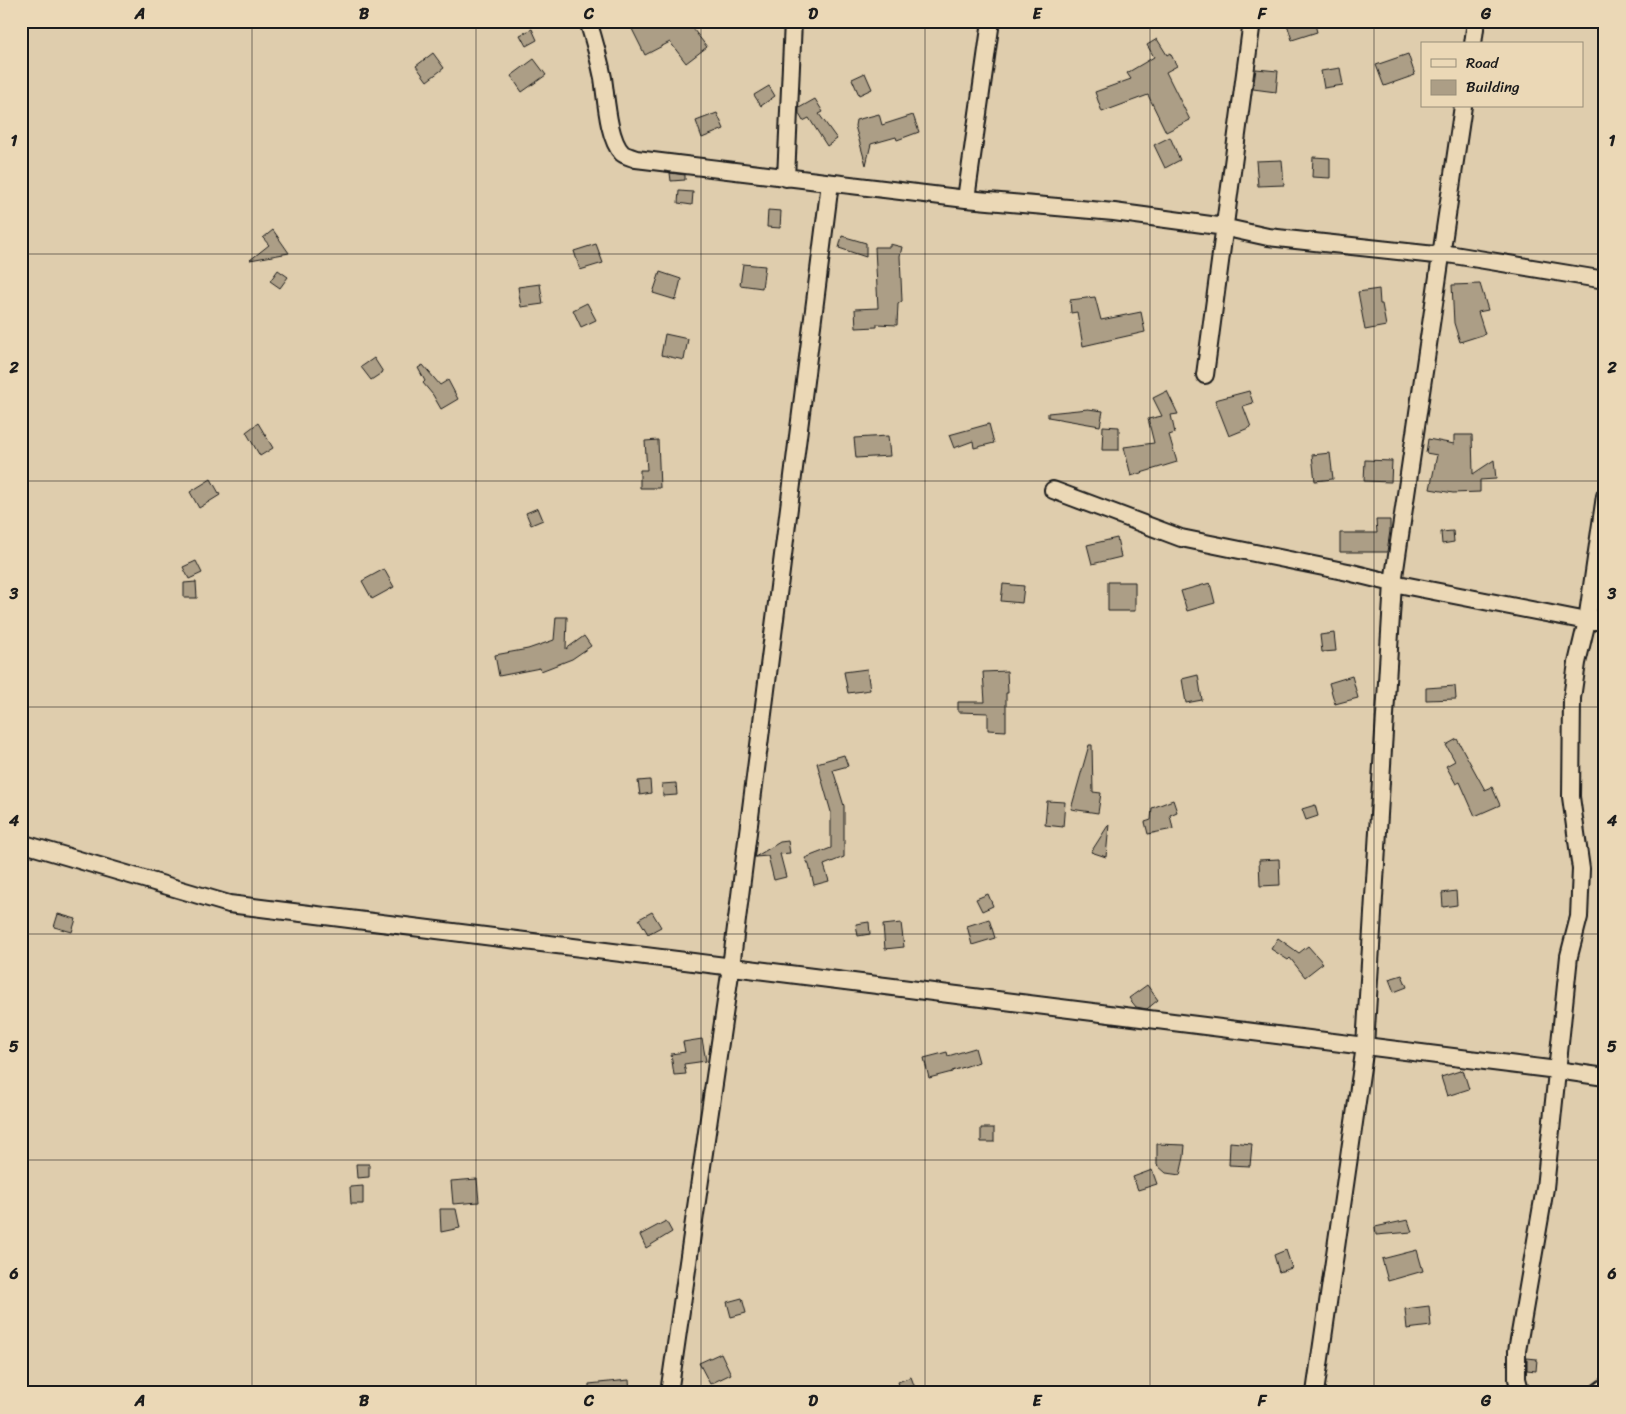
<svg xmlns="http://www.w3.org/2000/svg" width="1626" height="1414" font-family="Sriracha,sans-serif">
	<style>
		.building { fill: #ac9e86; stroke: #1c1c1c }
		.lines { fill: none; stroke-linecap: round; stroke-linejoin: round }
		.street-casing { stroke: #1c1c1c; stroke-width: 20 }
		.street { stroke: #ebd8b6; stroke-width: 16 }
		.grid { fill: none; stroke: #1c1c1c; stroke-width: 1; stroke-opacity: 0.55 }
		.neatline { fill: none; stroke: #1c1c1c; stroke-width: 2 }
		.grid-label { font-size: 16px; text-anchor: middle; font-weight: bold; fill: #1c1c1c }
	</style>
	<rect width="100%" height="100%" fill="#dfcdad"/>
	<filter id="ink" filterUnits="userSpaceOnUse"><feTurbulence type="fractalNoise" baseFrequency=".02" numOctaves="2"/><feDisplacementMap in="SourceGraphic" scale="10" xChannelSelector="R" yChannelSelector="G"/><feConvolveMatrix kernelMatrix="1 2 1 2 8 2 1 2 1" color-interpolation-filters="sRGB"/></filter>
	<g filter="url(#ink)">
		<path class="building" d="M628 21H687L707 47 686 63 670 42 645 55Z
			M1286 21H1314L1317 32 1292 40Z
			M532 29 537 40 526 46 520 35Z
			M1157 39 1167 55 1170 53 1177 66 1166 72 1190 120 1166 132 1148 95 1102 112 1095 92 1131 79 1127 73 1154 57 1147 45Z
			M433 53 444 68 427 81 416 66Z
			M1408 54 1415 75 1384 86 1376 65Z
			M534 59 546 75 522 92 511 76Z
			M1340 68 1343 85 1324 88 1321 71Z
			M1256 69 1278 71 1276 92 1253 89Z
			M865 73 872 89 859 95 852 79Z
			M769 86 775 96 761 106 754 95Z
			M815 99 823 112 819 114 837 139 827 146 809 118 803 121 799 114V108Z
			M717 113 724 129 702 138 696 121Z
			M879 114 882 125 913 115 919 132 897 140 896 137 871 144 866 165 855 126 856 120Z
			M1170 137 1180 160 1165 168 1154 145Z
			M1313 157 1330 158V178L1312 177Z
			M1282 160 1284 185 1258 186 1256 161Z
			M670 173 685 175V180L671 181Z
			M679 191 693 192 692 205 678 203Z
			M768 210 781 211 780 228 767 227Z
			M273 230 289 253 250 260 269 245 263 238Z
			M842 236 866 243V257L839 248Z
			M596 244 603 263 580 270 574 251Z
			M890 244 902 247 900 256 902 301 898 304 897 325 877 324V327L856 328 855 309 878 308 875 247H890Z
			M743 264 765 266 762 288 740 285Z
			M278 270 288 277 280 288 270 281Z
			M660 272 681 279 676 300 653 293Z
			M540 284 543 304 521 307 518 287Z
			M1480 284 1488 310 1478 312 1485 334 1460 342 1454 323 1452 285Z
			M1379 289 1380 304H1382L1386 326 1365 330 1358 292Z
			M1095 297 1101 320 1141 312 1145 332 1083 346 1077 312 1071 313 1070 300Z
			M587 303 596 320 581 327 573 310Z
			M665 334 688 339 684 360 661 355Z
			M374 358 383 372 371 380 361 367Z
			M423 365 440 385 448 380 458 399 441 409 433 395 423 383 425 381 418 368Z
			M1167 391 1178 414 1171 415 1175 433 1169 435 1177 462 1131 476 1124 447 1154 443 1148 419 1162 416 1153 398Z
			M1249 391 1253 403 1243 406 1251 427 1229 436 1215 400Z
			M1088 409 1103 411 1100 426 1048 417V413Z
			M258 423 273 448 260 456 246 432Z
			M989 424 994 443 974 448 973 441 954 448 949 435Z
			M1103 426 1119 427V450H1102Z
			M1454 435H1472L1473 474 1494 460 1496 479 1480 480V492L1453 493 1430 489 1437 455 1426 453 1428 439 1454 444Z
			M888 436 890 456 856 458 854 438Z
			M658 440 660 488H640V470H647L645 441Z
			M1330 453 1333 479 1315 481 1312 455Z
			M1365 460 1392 461 1391 482 1364 481Z
			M211 479 220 495 199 508 190 492Z
			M538 508 543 520 531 525 526 513Z
			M1376 520H1390V531L1387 552H1340V533H1377Z
			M1453 531 1454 542 1442 544 1441 532Z
			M1117 538 1121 557 1092 564 1087 545Z
			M196 561 202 573 189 579 183 567Z
			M384 569 394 587 372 599 362 581Z
			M196 582 197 598H184V583Z
			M1108 582H1135V611H1108Z
			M1210 583 1215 603 1187 611 1181 591Z
			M1003 584 1024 586 1022 603 1001 601Z
			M556 617H567L566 649 584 636 591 646 572 659 541 671 540 668 499 676 495 655 528 649 554 640Z
			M1334 633 1336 651 1322 652 1320 635Z
			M867 669 870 690 848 693 844 672Z
			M1007 671 1008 693H1006V731L988 730V713L958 712V702H985L983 672Z
			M1198 675 1202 700 1186 703 1182 679Z
			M1352 676 1358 698 1335 704 1329 683Z
			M1455 686 1456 699 1426 700V688Z
			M1457 739 1485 790 1492 787 1500 805 1475 816 1460 782 1456 784 1446 766 1455 761 1446 745Z
			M1089 745H1092L1093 792 1101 793 1098 813 1071 809Z
			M844 755 848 766 833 770 844 806V857L824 865 829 881 814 885 809 865 805 858 831 848V812L817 763Z
			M650 780 651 793 640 795 638 781Z
			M676 783 677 795 663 796 662 784Z
			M1173 800 1177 812 1170 815 1173 829 1148 834 1145 822 1151 820 1152 808Z
			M1047 801 1065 802 1063 827 1045 825Z
			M1315 805 1318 816 1306 820 1302 809Z
			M1109 824 1106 857 1091 852Z
			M788 841 790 853 780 854 786 877 774 880 768 856 755 857 780 842Z
			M1279 859 1280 885 1260 886 1259 860Z
			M1456 891 1457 905 1443 907 1442 893Z
			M988 894 993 906 982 911 976 899Z
			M652 912 661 927 648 934 639 919Z
			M58 914 76 919 72 932 54 927Z
			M989 919 995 938 972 945 967 926Z
			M869 922 870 934 858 936 856 924Z
			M901 923 904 947 885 949 883 925Z
			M1278 938 1299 953 1308 946 1323 963 1305 977 1290 958 1288 960 1271 949Z
			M1402 975 1407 987 1394 992 1389 979Z
			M1147 985 1158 1000 1147 1009 1136 1007 1129 998Z
			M702 1039 706 1061 684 1064 686 1074 674 1075 671 1054 685 1052 683 1042Z
			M975 1048 979 1062 952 1071V1072L929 1078 924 1058 947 1052 948 1056Z
			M1463 1070 1469 1089 1447 1096 1441 1077Z
			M981 1128H994V1142H981Z
			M1230 1142 1252 1144 1250 1166 1229 1165Z
			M1157 1144 1185 1145 1184 1157 1180 1175 1166 1173 1157 1165Z
			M356 1164H369V1177L357 1178Z
			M1152 1170 1157 1184 1138 1190 1133 1177Z
			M477 1179 479 1202 453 1204 451 1181Z
			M363 1186V1204H351L350 1187Z
			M440 1209H456L460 1228 441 1232Z
			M1408 1220 1412 1232 1376 1235 1375 1227Z
			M666 1221 672 1232 646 1248 640 1235Z
			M1286 1250 1292 1268 1279 1272 1274 1255Z
			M1417 1250 1423 1271 1388 1281 1382 1259Z
			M742 1298 746 1313 731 1317 727 1302Z
			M1429 1306 1431 1326 1407 1329 1405 1309Z
			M721 1353 731 1374 710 1384 699 1363Z
			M1527 1358 1537 1359 1536 1371 1527 1370Z
			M911 1377 917 1393H902L898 1382Z
			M629 1380 630 1393H589V1384Z"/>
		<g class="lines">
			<defs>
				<path id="street" d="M588 21C594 40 599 58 603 78 606 97 608 139 622 153 625 156 632 157 636 159L966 199 1114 212 1218 226 1268 237 1435 255 1442 253 1605 280
					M1473 44 1476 21
					M786 178 793 21
					M966 199 991 21
					M1205 375 1252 21
					M1053 490 1181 538 1348 572 1393 583 1587 621H1605
					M21 843 229 904 1557 1070 1605 1077
					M669 1393 731 967 830 183
					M1315 1393 1365 1046 1393 583 1463 106
					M1521 1393 1517 1379V1351L1545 1188 1569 956 1579 917 1581 869 1571 797 1572 698 1577 663 1587 621 1605 496
					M1597 1393 1605 1387"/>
			</defs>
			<use href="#street" class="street-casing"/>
			<use href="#street" class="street"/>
		</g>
	</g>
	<path class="grid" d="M252 21V1393M476 21V1393M701 21V1393M925 21V1393M1150 21V1393M1374 21V1393M21 254H1605M21 481H1605M21 707H1605M21 934H1605M21 1160H1605"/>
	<rect width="1626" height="1414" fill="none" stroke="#ebd8b6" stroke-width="55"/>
	<rect x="1421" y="42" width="162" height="65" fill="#ebd8b6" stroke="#988d78"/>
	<rect x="1431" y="59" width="25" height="8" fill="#ebd8b6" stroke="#988d78"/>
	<text x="1466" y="68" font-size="15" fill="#1c1c1c">Road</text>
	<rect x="1431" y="80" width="25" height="15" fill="#ac9e86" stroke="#988d78"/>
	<text x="1466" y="92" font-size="15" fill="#1c1c1c">Building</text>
	<rect x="28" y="28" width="1570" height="1358" class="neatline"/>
	<g class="grid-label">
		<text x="140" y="19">A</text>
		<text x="364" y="19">B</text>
		<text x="589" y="19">C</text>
		<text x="813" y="19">D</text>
		<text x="1037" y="19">E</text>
		<text x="1262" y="19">F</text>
		<text x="1486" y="19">G</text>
		<text x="14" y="146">1</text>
		<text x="1612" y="146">1</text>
		<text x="14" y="373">2</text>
		<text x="1612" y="373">2</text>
		<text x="14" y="599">3</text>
		<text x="1612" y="599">3</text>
		<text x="14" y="826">4</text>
		<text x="1612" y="826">4</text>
		<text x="14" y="1052">5</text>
		<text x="1612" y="1052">5</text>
		<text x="14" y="1279">6</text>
		<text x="1612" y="1279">6</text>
		<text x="140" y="1406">A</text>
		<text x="364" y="1406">B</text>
		<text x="589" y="1406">C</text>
		<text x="813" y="1406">D</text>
		<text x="1037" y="1406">E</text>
		<text x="1262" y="1406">F</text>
		<text x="1486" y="1406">G</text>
	</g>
</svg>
